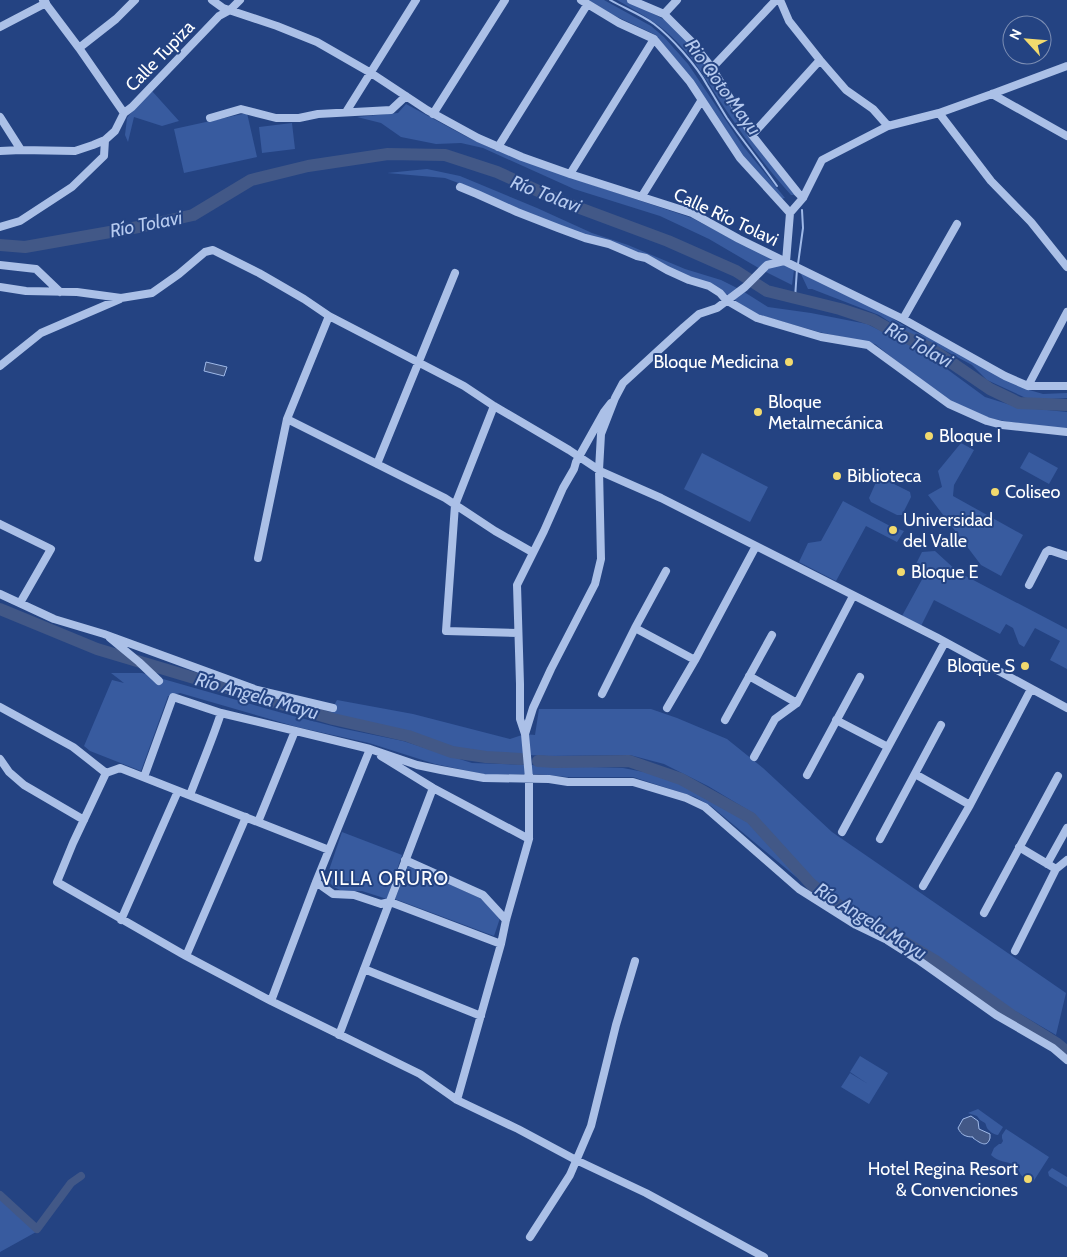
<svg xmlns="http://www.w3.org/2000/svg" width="1067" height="1257" font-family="Cabin,sans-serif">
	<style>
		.green { fill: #385b9f }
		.water { fill: #425887; stroke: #9fb9e8 }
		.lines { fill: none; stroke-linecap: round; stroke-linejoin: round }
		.stream { stroke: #9fb9e8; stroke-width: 2 }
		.canal { stroke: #425887; stroke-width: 8 }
		.river { stroke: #425887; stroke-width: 12 }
		.minor { stroke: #abc0e7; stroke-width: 8 }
		.poi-dot { fill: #f2da6e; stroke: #244382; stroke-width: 2 }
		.labels { text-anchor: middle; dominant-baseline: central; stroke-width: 4; stroke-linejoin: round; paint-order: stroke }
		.street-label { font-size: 18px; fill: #fff; stroke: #244382 }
		.poi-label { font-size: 18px; fill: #fff; stroke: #244382; text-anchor: start }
		.water-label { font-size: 19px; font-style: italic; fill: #b6caef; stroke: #244382 }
		.neighbourhood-label { font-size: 19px; letter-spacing: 1px; fill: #fff; stroke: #244382 }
	</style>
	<rect width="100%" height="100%" fill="#244382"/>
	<path class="green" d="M587 0H604L651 26 664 37 688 64 743 146 785 198 780 199 741 157 693 81 656 35 611 14Z
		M617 0H627L665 20 690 44 710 70 796 195H791C767 169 746 140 726 110 709 85 694 57 671 36 655 21 636 11 617 0Z
		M152 91 179 121 162 126 134 117 128 142 125 135 127 118 130 114Z
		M406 104 467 137 495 150 563 175 692 218 730 238 784 261 794 270 792 285 762 270 709 239 660 216 574 189 483 148 461 143 436 144 401 137 381 123 357 117 398 113Z
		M247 113 257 157 184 173 174 129Z
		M292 123 295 149 262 153 259 127Z
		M427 169 460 176 537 208 592 233 628 245 685 269 721 280 741 290 768 307 811 313 867 324 925 353 985 397 1017 407 1067 412V429L1009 422 989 418 955 403 934 391 875 344 819 332 752 313 731 297 710 283 690 277 670 268 659 261 611 242 588 236 522 211 477 190 445 178 387 173Z
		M800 272 872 306 913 331 935 340 1026 389 1043 394 1067 393V398L1049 399 1026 398 987 380 972 365 931 343 907 333 879 315 812 289H808Z
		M961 443 974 450 954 485 953 496 1023 535 1001 576 981 565 928 495 942 487 938 471Z
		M1029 452 1058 468 1049 484 1020 468Z
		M702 453 768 487 750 522 684 489Z
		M882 478 910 492 911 497 902 515H897L871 502 869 498 877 480Z
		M843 501 890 526 904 531 897 542 866 526 836 581 799 562 808 543 821 541Z
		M935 551 958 572 1067 629V669L1050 660 1060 641 1035 628 1024 647 1019 644 1013 628 1006 624 1000 634 934 600 921 626 902 616 925 574 914 568 922 552Z
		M111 673H142L293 716 340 728 403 741 472 763 623 768 649 773 679 783 747 821 807 886 711 806 695 797 633 777H567L538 774 488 775 435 764 369 743 297 727 180 693 168 696 141 771 90 751 84 746 112 680 124 683Z
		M337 700 413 714 510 739 525 734 535 735 539 709H651L677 718 727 739 763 768 832 832 1066 993 1056 1035 1005 1005 933 954 892 929 864 915 843 902 814 881 753 813 708 786 664 764 630 755 548 756 488 753 457 748 405 730 350 722 330 713Z
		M342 832 402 855 387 899 362 891H342L334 887 329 882 327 876Z
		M408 866 480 898 500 918 494 936 395 899Z
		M860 1056 888 1073 869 1104 841 1087 850 1073 868 1084 850 1072Z
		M978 1109 1003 1127 998 1135C994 1135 989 1131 987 1128 986 1126 986 1124 985 1123L980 1120 977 1116 968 1113Z
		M1006 1129 1049 1157 1033 1182C1030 1180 1025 1179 1022 1176 1018 1172 1019 1168 1015 1165 1006 1161 998 1162 991 1155L994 1148 999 1144H1001L1003 1141 1002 1138V1135Z
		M1052 1168 1067 1177V1187L1049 1176 1048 1172Z
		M0 1196 36 1232 0 1252Z"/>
	<path class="water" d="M206 362 227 367 224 376 204 371Z
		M971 1116 978 1121 979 1129 990 1134V1138C987 1149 979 1142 973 1138V1137C966 1137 961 1135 958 1128L963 1119Z"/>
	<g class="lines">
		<path class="stream" d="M610 0C624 8 642 15 654 24 671 37 697 66 707 85 714 96 720 107 727 118 743 141 761 163 777 186
			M798 264 803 228 802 210
			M795 298 797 269"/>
		<path class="canal" d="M0 1195 37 1229 71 1183 81 1176"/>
		<path class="river" d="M0 245 25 247 144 226 193 215 251 180 308 166 388 154 445 155 497 172 558 200 668 241 736 271 767 291 840 309 873 320 898 334 930 348 990 389 1019 403 1067 405
			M0 609 97 649 271 701 333 719 408 736 452 752 486 757 521 759
			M538 761 555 762 629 761 681 779 751 818 811 884 828 898 853 915 898 938 934 960 1011 1015 1056 1043 1067 1052"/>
		<path class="minor" d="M43 0 79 48 124 113
			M212 0 223 8 277 26 317 42 371 73 427 110 478 138 522 157 570 174 692 213 739 239 903 319 1005 376 1028 386H1067
			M631 0 664 14 691 41 712 68 752 135 798 193 803 198
			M780 0 789 21 820 60 846 90 873 109 888 126
			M664 14 677 0
			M0 27 46 3
			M79 48 116 19 135 0
			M712 68 776 0
			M992 94 1067 136
			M346 112 416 0
			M939 113 991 181 1031 222 1067 267
			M433 114 505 0
			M0 117 21 150
			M210 118 241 109 276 118H299L318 114 391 110 406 96
			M752 135 820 60
			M498 147 587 5
			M0 151 21 150 75 151 93 145 105 140 115 131 124 113 132 107 219 16 230 10 240 0
			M570 174 654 39
			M460 187 477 194 517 212 558 228 585 238 609 244 637 256 646 258 667 270 689 280 709 286 720 293 726 300 757 318 821 337 868 345 949 404 987 421 1002 425 1067 432
			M642 196 701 101
			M790 213 803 198 822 160 888 126 939 113 992 94 1067 66
			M0 227 20 221 72 187 104 156 105 140
			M0 265 36 269 60 292
			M0 287 26 291 77 292 121 298 152 293 179 274 205 252 213 250 259 273 304 299 329 316 464 386 494 406 569 450 602 472 661 498 936 637 1067 708
			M903 319 957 224
			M0 366 41 333 120 299
			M1028 386 1067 312
			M494 406 455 505 446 631 518 633
			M287 419 445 498 495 531 532 552
			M377 464 455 273
			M0 524 51 549 20 603
			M258 558 287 419 329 316
			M1029 585 1046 552 1049 550 1067 556
			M0 594 54 619 104 634 257 690 333 708
			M635 628 695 660
			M110 638 139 662 159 681
			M749 676 797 703
			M602 694 635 628 666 571
			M0 707 73 747 106 773
			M667 708 695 660 756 546
			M725 720 772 635
			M836 720 888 747
			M525 734 520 719V684L517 585 544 531 563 488 574 469 576 462 604 412 611 403
			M381 756 433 788 529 839
			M754 757 775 719 797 703 853 596
			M0 759 9 772 24 785 84 820
			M915 774 970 805
			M807 775 860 677
			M144 777 173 697 221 713 370 749 417 765 441 770 484 778 549 779 568 782H633L686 798 705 807 799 889 856 925 887 940 917 959 996 1015 1053 1048 1067 1060
			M190 795C200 768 212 741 221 713
			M258 822 295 731
			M842 832 945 642
			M880 839 941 725
			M1019 847 1056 869
			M329 850 120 768 106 773 73 843 57 882 186 956 271 1001 420 1074 457 1100 518 1129 576 1160 646 1193 764 1257
			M405 860 483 895 506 920
			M1047 864 1067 828
			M316 882 333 894 354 895 381 904 390 902 501 944
			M923 886 970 805 1031 689
			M984 913 1058 776
			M121 920 178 791
			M1015 951 1056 869 1067 860
			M186 956 246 817
			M364 969 481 1016
			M271 1001 316 882 370 749
			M339 1035 433 788
			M457 1100 501 944 506 920 529 839V778L525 734 533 708 551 669 595 584 601 559 599 470 601 434 615 398 623 383 684 327 699 314 717 308 745 287 767 265 784 261 786 262 790 213 740 158 690 82 654 39 619 23 581 0
			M530 1237 570 1175 591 1126 616 1025 635 961"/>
	</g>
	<g class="poi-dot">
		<circle cx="789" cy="362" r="5"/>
		<circle cx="758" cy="412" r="5"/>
		<circle cx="929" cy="436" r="5"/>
		<circle cx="837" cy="476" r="5"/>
		<circle cx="995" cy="492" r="5"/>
		<circle cx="893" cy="530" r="5"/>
		<circle cx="901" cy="572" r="5"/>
		<circle cx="1025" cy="666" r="5"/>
		<circle cx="1028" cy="1179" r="5"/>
	</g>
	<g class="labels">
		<g class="street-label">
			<text transform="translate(160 56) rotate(-46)">Calle Tupiza</text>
			<text transform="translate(726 217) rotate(25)">Calle Río Tolavi</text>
		</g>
		<g class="poi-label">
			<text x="779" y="362" text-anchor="end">Bloque Medicina</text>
			<text x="768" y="402">Bloque<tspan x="768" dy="21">Metalmecánica</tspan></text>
			<text x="939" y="436">Bloque I</text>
			<text x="847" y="476">Biblioteca</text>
			<text x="1005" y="492">Coliseo</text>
			<text x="903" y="520">Universidad<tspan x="903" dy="21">del Valle</tspan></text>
			<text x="911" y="572">Bloque E</text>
			<text x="1015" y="666" text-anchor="end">Bloque S</text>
			<text x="1018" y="1169" text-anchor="end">Hotel Regina Resort<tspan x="1018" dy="21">&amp; Convenciones</tspan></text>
		</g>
		<g class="water-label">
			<text transform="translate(723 87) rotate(54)">Rio Qoto Mayu</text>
			<text transform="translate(546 194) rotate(21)">Río Tolavi</text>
			<text transform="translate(146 224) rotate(-11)">Río Tolavi</text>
			<text transform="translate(919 345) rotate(29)">Río Tolavi</text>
			<text transform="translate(257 696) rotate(16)">Río Angela Mayu</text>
			<text transform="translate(871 921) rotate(32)">Río Angela Mayu</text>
		</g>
		<g class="neighbourhood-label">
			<text x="385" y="878">VILLA ORURO</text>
		</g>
	</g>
	<g transform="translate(1027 40) rotate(296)"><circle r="24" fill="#244382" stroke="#7c8eb4"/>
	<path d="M0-4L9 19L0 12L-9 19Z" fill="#f2da6e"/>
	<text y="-8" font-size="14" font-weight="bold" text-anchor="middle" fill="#ffffff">N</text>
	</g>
</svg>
